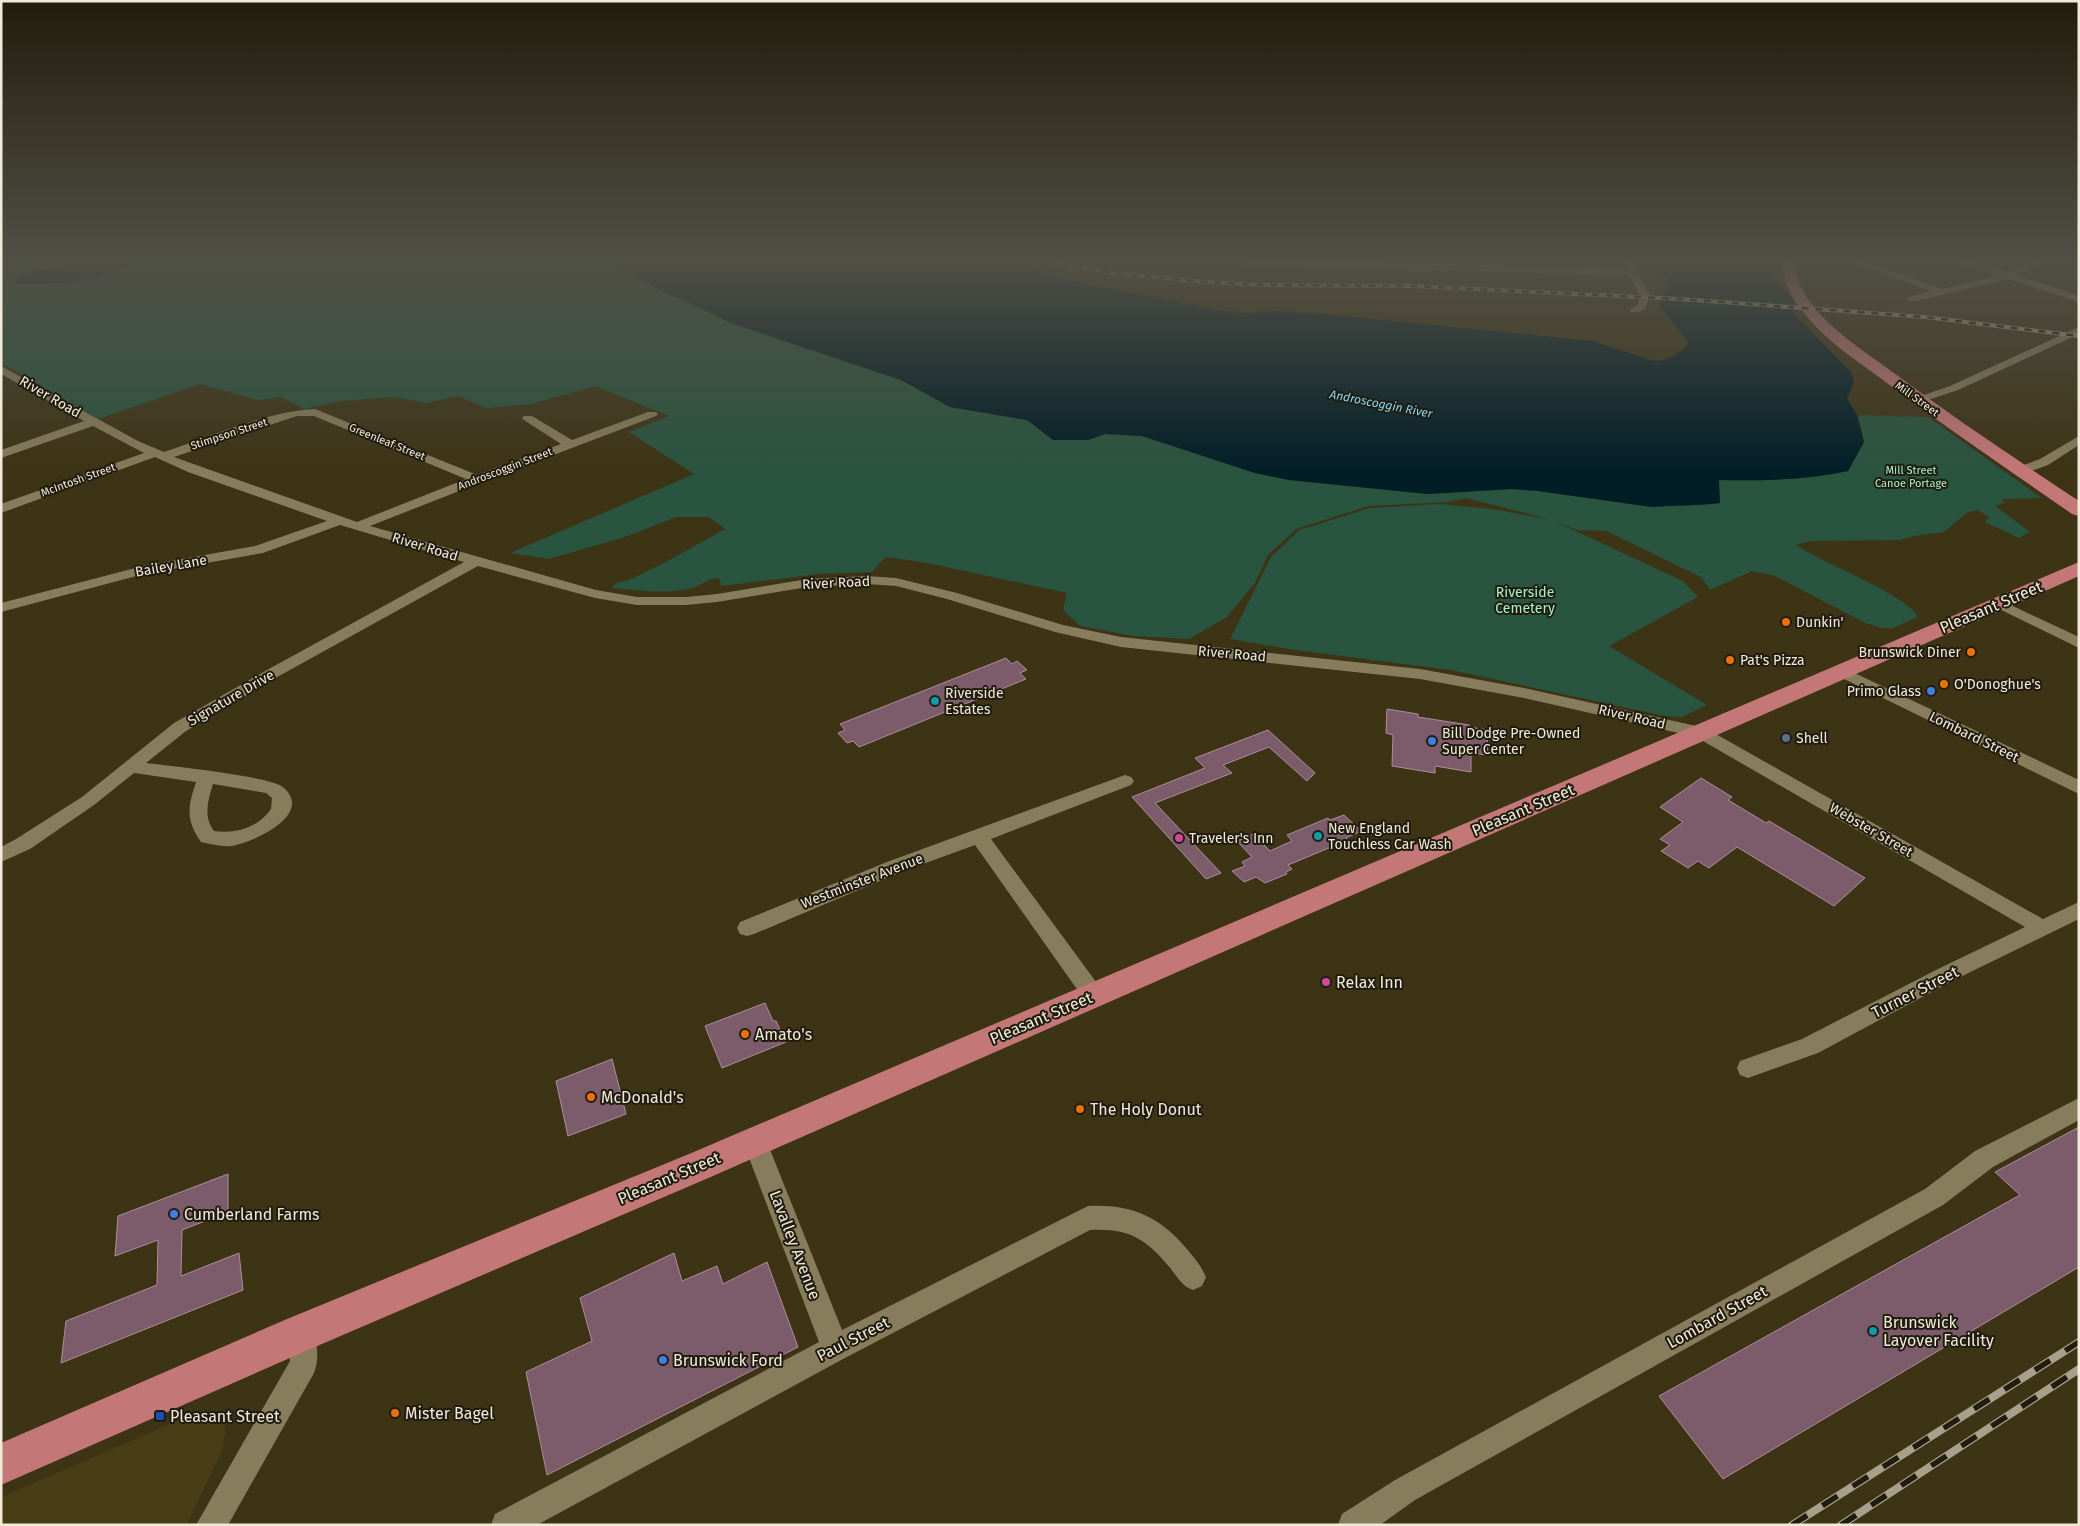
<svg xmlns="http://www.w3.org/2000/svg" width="2080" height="1526" font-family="'Fira Sans',sans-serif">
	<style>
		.built { fill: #493d16 }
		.green { fill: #29543f }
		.water { fill: #011e27 }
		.pier { fill: #3d3315 }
		.building { fill: #7c5b6a; stroke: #b08d9d }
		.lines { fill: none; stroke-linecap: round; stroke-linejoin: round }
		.minor { fill: #877c5c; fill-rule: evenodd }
		.highway { fill: #c47777; fill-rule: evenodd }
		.rail-far1-casing { stroke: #a7a08a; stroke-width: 4 }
		.rail-casing { stroke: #a7a08a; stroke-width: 8 }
		.rail-far1 { stroke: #201c0f; stroke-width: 2.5; stroke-dasharray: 7; stroke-linecap: butt }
		.rail { stroke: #201c0f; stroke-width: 5.5; stroke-dasharray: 18; stroke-linecap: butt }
		.food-dot { fill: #e8710a; stroke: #201c0f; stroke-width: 2 }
		.shop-dot { fill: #3f7fe0; stroke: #201c0f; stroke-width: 2 }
		.culture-dot { fill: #0f9aa8; stroke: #201c0f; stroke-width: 2 }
		.service-dot { fill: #5c6f8a; stroke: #201c0f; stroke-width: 2 }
		.hotel-dot { fill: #d1479c; stroke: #201c0f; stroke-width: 2 }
		.transit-dot { fill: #1a4fb4; stroke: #201c0f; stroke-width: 2 }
		.labels { text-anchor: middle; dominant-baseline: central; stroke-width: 4; stroke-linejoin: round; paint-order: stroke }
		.far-street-label { font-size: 11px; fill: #f0ead9; stroke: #201c0f }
		.far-park-label { font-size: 11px; fill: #a5f2c9; stroke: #201c0f }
		.far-water-label { font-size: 12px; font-style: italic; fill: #81dbf7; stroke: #201c0f }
		.street-label { font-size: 14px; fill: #f0ead9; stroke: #201c0f }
		.park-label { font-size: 14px; fill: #a5f2c9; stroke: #201c0f }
		.poi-label { font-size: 14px; fill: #f0ead9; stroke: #201c0f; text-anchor: start }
		.near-street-label { font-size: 16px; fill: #f0ead9; stroke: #201c0f }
		.near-poi-label { font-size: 16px; fill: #f0ead9; stroke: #201c0f; text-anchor: start }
	</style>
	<rect width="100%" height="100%" fill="#3d3315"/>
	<path class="built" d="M203 1412H213L220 1418 225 1427V1436L222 1450 187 1525H1V1497L191 1415Z"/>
	<path class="green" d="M1 259H607L652 286 731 323 901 380 950 407 1027 420 1053 440H1088L1104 434 1142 436 1255 473 1289 480 1428 494 1512 489 1538 491 1652 507C1675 505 1697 506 1720 503L1718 480C1761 481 1806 480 1848 471L1864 442 1858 415 1928 417 2042 498 2002 499 2004 503 1995 506 2030 532 2019 538 1985 522 1989 517 1977 510 1967 513 1944 532 1914 536 1900 540 1811 541 1796 545C1822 563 1906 594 1918 617L1893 628H1882L1865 623 1775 576 1752 571 1710 590 1701 577 1606 531 1577 530 1552 520 1683 581 1698 597 1609 646 1707 705 1682 717 1665 716 1451 670 1295 650 1230 639 1271 557 1299 530 1370 508 1439 504 1493 509 1548 519 1466 498 1447 502 1369 506 1296 529 1268 555 1255 583 1227 617 1189 639 1133 636 1080 626 1063 610 1067 593 927 563 886 557 872 572 819 574 721 586 719 578C708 578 702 585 692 588 667 595 638 590 612 588L616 583 629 580 664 563 725 529 709 517H676L628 536 549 559 510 553 694 474 629 432 669 416 595 386 531 404 487 408 458 396 426 403 394 397 341 401 304 409 281 397 258 400 200 384 98 419 1 363Z"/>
	<path class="water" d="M95 259H138C103 284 56 284 15 284L18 276 30 272Z
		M607 259H993L1068 280 1218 310 1242 313 1276 311 1323 314 1593 341 1654 361C1668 361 1680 354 1689 343L1659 305 1670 281 1661 275 1673 263 1672 259H1770L1773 276 1794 301V314L1851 372 1854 381 1847 399 1857 415 1864 442 1848 471C1806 480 1761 481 1719 480L1720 503C1697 506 1675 505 1652 507L1538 491 1512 489 1428 494 1289 480 1255 473 1142 436 1105 434 1088 440H1053L1027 420 950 407 901 380 731 323 652 286Z"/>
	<path class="pier" d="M1660 297 1797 305V308L1658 300Z"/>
	<path class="building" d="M1006 658 1012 664 1017 661 1027 670 1020 673 1026 679 859 747 853 741 847 743 838 733 845 730 840 724Z
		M1387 709 1418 714V717L1469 725 1470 727 1487 730 1488 755 1471 753V772L1435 766V773L1392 766 1393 735 1386 733Z
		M1268 730 1315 773 1307 781 1269 747 1223 765 1232 773 1155 803 1221 873 1206 879 1132 797 1205 768 1195 758Z
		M1701 778 1732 797 1728 800 1766 823 1769 821 1865 878 1834 906 1737 847 1709 868 1698 861 1688 868 1661 851 1670 845 1660 839 1683 822 1660 807Z
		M1344 815 1361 831 1346 838 1348 840 1288 865 1292 869 1286 872 1287 874 1265 883 1256 877 1244 882 1232 871 1245 866 1242 862 1252 857 1237 841 1253 834 1270 851 1292 841 1287 835 1328 818 1330 820Z
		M765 1003 773 1021H776L786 1042 722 1068 705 1026Z
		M612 1059 626 1114 568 1136 556 1081Z
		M2079 1127V1267L1723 1479 1659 1396 2020 1195 1995 1172Z
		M228 1174V1212L182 1230 181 1276 239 1253 243 1290 61 1363 66 1321 157 1285 158 1240 115 1256 118 1216Z
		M674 1253 682 1281 717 1266 723 1284 767 1262 798 1347 547 1475 526 1372 592 1341 580 1298Z"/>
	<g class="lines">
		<path class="minor" d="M1244 259 1627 269 1625 259H1634L1637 272 1650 296 1645 308 1639 312H1631L1630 310 1638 304 1640 296 1629 275 1274 266 1249 265 1246 264Z
			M1842 259H1856L1942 289 1998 276 1952 259H1966L2007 272 2036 259H2049L2016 275 2079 296V302L2008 279 1912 302 1907 299 1909 297 1931 291Z
			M2079 327V334L1958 390 1919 403 1913 400 1915 398 1950 386Z
			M1 366 138 441 164 452C209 437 268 411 315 409L477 475 561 444 524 420 522 418 524 416H532L572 440 648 412H656L658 414 656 416 482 482 370 526 596 590 637 597H686L717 594 808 579 867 576 896 578 957 593 1063 625 1121 637 1420 669 1524 688 1701 727 1707 729 2043 919 2079 902V919L1952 981 1818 1053 1748 1078 1740 1075 1737 1068 1740 1061 1802 1039 1938 969 2025 927 1696 737 1524 698 1420 679 1121 647 1055 632 947 599 896 586 867 584 808 587 717 602 686 605H637L595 598 478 566 279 676 186 731 146 763C169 766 272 776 284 788 314 815 252 843 231 846 222 847 211 844 201 842 185 819 188 807 196 782L134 773 94 805 30 849 1 862V847L16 839 82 797 174 723 267 670 464 562 340 525 263 553 144 574 1 612V603L143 566 255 546 327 521 188 472 155 457 1 513V504L144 453 93 426 1 458V450L84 421 1 374ZM297 416H314L466 479 357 522 174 457ZM213 784 266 793 272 798 271 809C258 828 235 834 214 831 203 816 208 800 213 784Z
			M2079 436V445L2048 465 2020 475 2014 471 2016 468 2040 459Z
			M2000 600 2079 637V648L1995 607 1993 604 1995 601Z
			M1842 667 2079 780V794L1836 675 1834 672 1836 669Z
			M1125 775 1131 777 1134 781 1131 785 991 839 1102 990 1105 996 1102 1002 1094 1005 1086 1002 975 845 901 872 754 934 747 936 740 934 737 928 740 922 887 862Z
			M2079 1098V1120L1993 1167 1943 1205 1415 1500 1380 1525H1338L1342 1514 1395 1480 1925 1189 1975 1151Z
			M755 1131 763 1134 767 1142 842 1330 1088 1206C1131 1204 1159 1216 1186 1248 1194 1257 1201 1266 1206 1277L1202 1286 1193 1290C1182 1286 1178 1278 1171 1269 1146 1239 1130 1228 1090 1230L845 1358 537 1525H491L495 1514 819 1342 743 1142 747 1134Z
			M301 1319 311 1323C317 1338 320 1358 314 1373L228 1525H196L290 1361 287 1333 291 1323Z"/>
		<path class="highway" d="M1783 259H1795C1795 275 1800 289 1810 302 1832 331 1864 351 1894 373 1954 418 2016 459 2079 501V516L2072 514C2009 470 1945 427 1883 380 1856 360 1826 341 1805 314 1791 298 1782 281 1783 259Z
			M2079 562V576L713 1176 315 1347 1 1485V1443L287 1319 689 1154Z"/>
		<defs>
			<path id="rail-far1" d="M1034 259 1120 274 1206 282 1264 285 1412 286 1680 299 1925 317 2079 336"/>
			<path id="rail" d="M1792 1525 2079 1342
				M1841 1525 2079 1369"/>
		</defs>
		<use href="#rail-far1" class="rail-far1-casing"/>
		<use href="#rail" class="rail-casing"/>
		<use href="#rail-far1" class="rail-far1"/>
		<use href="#rail" class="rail"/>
	</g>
	<linearGradient id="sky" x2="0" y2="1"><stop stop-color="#221c0c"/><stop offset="0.55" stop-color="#515046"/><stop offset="1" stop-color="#515046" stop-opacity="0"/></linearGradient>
	<rect width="2080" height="473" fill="url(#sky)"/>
	<g class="food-dot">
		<circle cx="1786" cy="622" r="5"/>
		<circle cx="1971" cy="652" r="5"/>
		<circle cx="1730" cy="660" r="5"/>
		<circle cx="1944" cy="684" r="5"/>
		<circle cx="745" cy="1034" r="5"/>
		<circle cx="591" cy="1097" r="5"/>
		<circle cx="1080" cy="1109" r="5"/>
		<circle cx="395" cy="1413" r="5"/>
	</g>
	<g class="shop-dot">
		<circle cx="1931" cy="691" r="5"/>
		<circle cx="1432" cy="741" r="5"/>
		<circle cx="174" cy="1214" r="5"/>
		<circle cx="663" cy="1360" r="5"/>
	</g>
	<g class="culture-dot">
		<circle cx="935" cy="701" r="5"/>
		<circle cx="1318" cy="836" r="5"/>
		<circle cx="1873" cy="1331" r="5"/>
	</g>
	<circle class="service-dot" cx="1786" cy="738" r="5"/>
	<g class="hotel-dot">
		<circle cx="1179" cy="838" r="5"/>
		<circle cx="1326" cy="982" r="5"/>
	</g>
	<rect class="transit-dot" x="155" y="1411" width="10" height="10" rx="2.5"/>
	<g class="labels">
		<g class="far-street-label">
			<text transform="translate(1917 399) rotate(36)">Mill Street</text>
			<text transform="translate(229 434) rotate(-18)">Stimpson Street</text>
			<text transform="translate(387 442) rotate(22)">Greenleaf Street</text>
			<text transform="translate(505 469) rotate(-21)">Androscoggin Street</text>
			<text transform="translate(78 480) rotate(-20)">McIntosh Street</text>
		</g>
		<g class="far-park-label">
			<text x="1911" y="470">Mill Street<tspan x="1911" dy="13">Canoe Portage</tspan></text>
		</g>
		<g class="far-water-label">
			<text transform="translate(1381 404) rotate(11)">Androscoggin River</text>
		</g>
		<g class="street-label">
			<text transform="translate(50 397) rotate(30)">River Road</text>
			<text transform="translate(425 547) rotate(17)">River Road</text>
			<text transform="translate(171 566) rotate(-10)">Bailey Lane</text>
			<text transform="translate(836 583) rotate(-3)">River Road</text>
			<text transform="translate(1232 654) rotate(5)">River Road</text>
			<text transform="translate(231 698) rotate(-30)">Signature Drive</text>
			<text transform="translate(1632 717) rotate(13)">River Road</text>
			<text transform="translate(1974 737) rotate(26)">Lombard Street</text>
			<text transform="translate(1871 830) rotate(30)">Webster Street</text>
			<text transform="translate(862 881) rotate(-21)">Westminster Avenue</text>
		</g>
		<g class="park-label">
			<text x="1525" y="592">Riverside<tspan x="1525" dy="16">Cemetery</tspan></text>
		</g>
		<g class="poi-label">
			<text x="1796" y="622">Dunkin'</text>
			<text x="1961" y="652" text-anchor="end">Brunswick Diner</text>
			<text x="1740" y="660">Pat's Pizza</text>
			<text x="1954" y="684">O'Donoghue's</text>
			<text x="1921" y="691" text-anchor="end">Primo Glass</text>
			<text x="945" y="693">Riverside<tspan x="945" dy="16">Estates</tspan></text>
			<text x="1442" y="733">Bill Dodge Pre-Owned<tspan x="1442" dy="16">Super Center</tspan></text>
			<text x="1796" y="738">Shell</text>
			<text x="1328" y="828">New England<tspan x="1328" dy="16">Touchless Car Wash</tspan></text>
			<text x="1189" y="838">Traveler's Inn</text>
		</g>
		<g class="near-street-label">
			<text transform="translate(1991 607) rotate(-23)">Pleasant Street</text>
			<text transform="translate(1523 810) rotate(-23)">Pleasant Street</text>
			<text transform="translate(1915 992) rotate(-27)">Turner Street</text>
			<text transform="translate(1041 1018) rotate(-23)">Pleasant Street</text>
			<text transform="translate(669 1178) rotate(-23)">Pleasant Street</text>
			<text transform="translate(795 1245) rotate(69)">Lavalley Avenue</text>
			<text transform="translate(1717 1317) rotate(-29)">Lombard Street</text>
			<text transform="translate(853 1339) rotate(-27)">Paul Street</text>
		</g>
		<g class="near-poi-label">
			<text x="1336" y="982">Relax Inn</text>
			<text x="755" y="1034">Amato's</text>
			<text x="601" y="1097">McDonald's</text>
			<text x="1090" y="1109">The Holy Donut</text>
			<text x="184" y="1214">Cumberland Farms</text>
			<text x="1883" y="1322">Brunswick<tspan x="1883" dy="18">Layover Facility</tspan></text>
			<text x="673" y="1360">Brunswick Ford</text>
			<text x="405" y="1413">Mister Bagel</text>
			<text x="170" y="1416">Pleasant Street</text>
		</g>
	</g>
	<rect width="2080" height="1526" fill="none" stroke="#f0ead9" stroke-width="5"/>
</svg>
